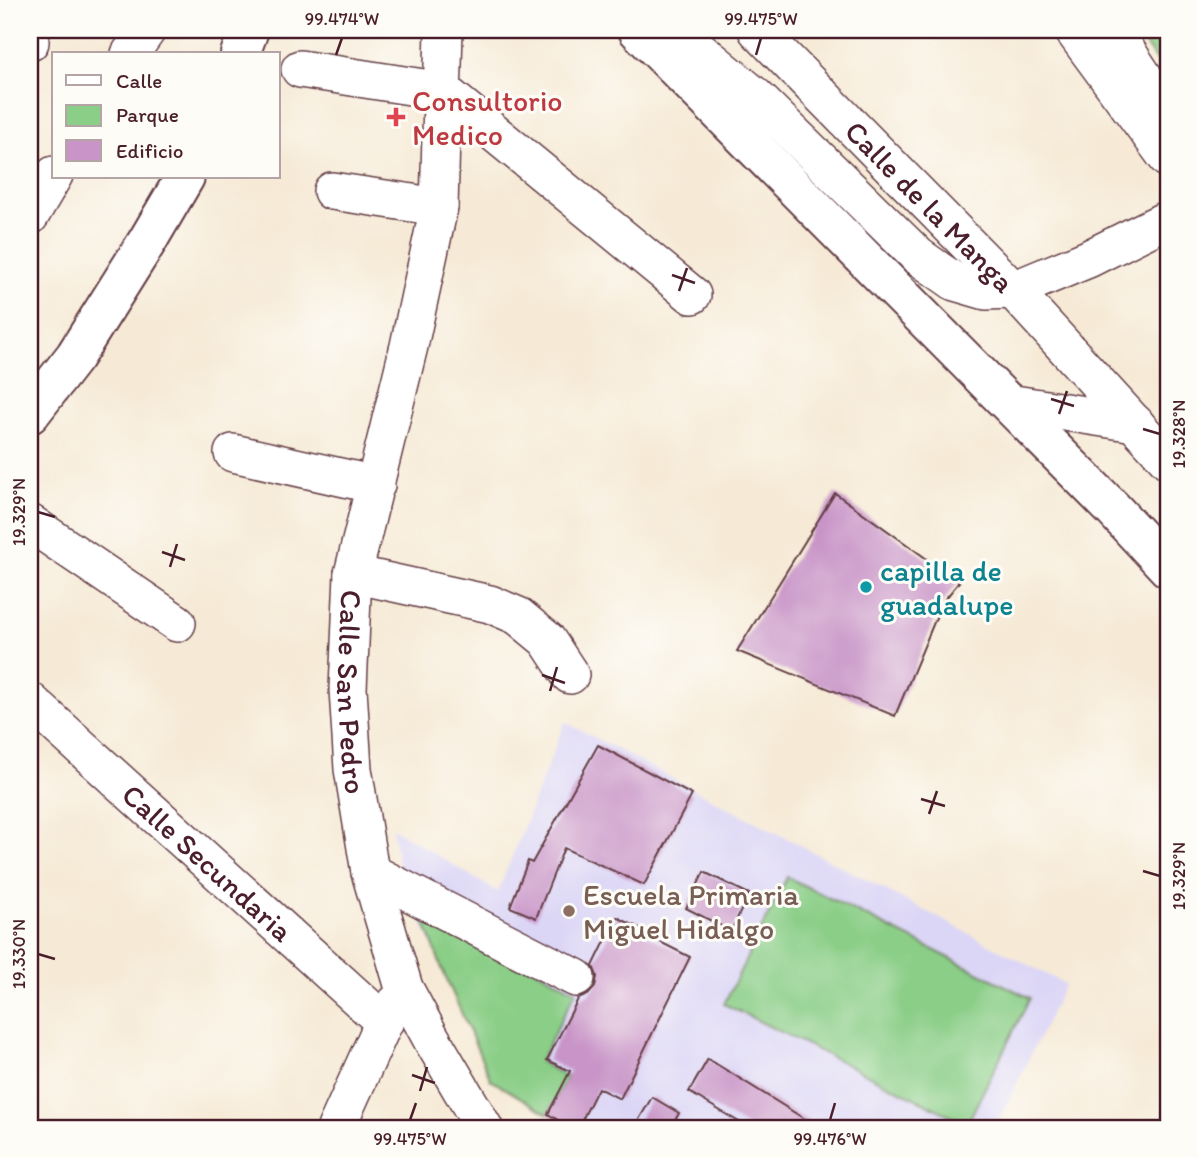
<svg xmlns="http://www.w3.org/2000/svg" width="1198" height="1158" font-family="Itim,sans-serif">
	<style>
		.built { fill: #dcd6f6 }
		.green { fill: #8ace87; stroke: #6a7659; stroke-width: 2 }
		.building { fill: #c995c8 }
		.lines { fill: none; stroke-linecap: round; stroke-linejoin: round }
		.minor-casing { stroke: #643d45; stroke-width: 40 }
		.major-casing { stroke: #643d45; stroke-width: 42 }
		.minor { stroke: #fff; stroke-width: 37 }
		.major { stroke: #fff; stroke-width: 38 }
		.ticks { fill: none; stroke: #4a1f2b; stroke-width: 2.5 }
		.health-dot { fill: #e0444e; stroke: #fdfcf7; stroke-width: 2.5 }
		.culture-dot { fill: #0f9aa8; stroke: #fdfcf7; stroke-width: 2.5 }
		.education-dot { fill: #8d6e63; stroke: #fdfcf7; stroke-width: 2.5 }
		.labels { text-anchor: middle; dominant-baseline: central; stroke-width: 6; stroke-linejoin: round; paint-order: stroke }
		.health-label { font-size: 30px; fill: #be3a42; stroke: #fdfcf7; text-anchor: start }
		.street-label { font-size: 30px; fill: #4a1f2b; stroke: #fdfcf7 }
		.culture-label { font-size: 30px; fill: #0d838f; stroke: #fdfcf7; text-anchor: start }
		.education-label { font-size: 30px; fill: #785e54; stroke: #fdfcf7; text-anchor: start }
		.neatline { fill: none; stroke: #4a1f2b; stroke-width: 2.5 }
		.ticks-label { font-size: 18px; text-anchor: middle; fill: #4a1f2b }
	</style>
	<rect width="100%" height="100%" fill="#fdfcf7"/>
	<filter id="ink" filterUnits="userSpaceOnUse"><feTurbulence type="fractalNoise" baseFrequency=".0143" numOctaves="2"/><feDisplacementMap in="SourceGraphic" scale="14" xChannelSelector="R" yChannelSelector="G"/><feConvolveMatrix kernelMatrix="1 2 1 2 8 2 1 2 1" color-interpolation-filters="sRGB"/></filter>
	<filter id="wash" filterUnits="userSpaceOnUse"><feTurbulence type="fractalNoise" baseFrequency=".00686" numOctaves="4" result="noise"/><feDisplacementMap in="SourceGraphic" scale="28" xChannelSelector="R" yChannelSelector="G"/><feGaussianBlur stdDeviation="1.57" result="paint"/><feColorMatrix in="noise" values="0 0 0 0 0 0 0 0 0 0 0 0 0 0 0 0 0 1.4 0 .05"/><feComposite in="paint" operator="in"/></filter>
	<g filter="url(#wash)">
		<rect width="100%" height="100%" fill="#f6ead6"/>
		<path class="built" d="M565 722 1065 984 995 1128H571L491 1080 400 872 392 828 498 892Z"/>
		<path class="green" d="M1135 30H1168V78Z
			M787 877 1030 998 967 1124 724 1004Z
			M419 908 576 991 540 1062 567 1077 548 1114 491 1080 443 971Z"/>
		<g id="blocks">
			<path class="building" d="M835 493 959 582 942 603 895 716 737 651Z
				M598 745 692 795 644 885 564 848 536 918 510 907 528 861 532 863Z
				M704 872 749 894 731 931 686 908Z
				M617 917 643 930 642 933 690 957 620 1099 598 1088 578 1128H571L548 1114 570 1071 547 1060 578 999 588 995 595 987 597 976 593 966Z
				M708 1059 731 1073 819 1128H749L689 1092Z
				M652 1097 679 1113 671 1128H634Z"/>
		</g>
	</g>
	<g filter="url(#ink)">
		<use href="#blocks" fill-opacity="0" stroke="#643d45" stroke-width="2"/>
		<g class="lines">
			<defs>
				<g id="minor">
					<path id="s1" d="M444 30 439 207 409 346 353 574 348 689 353 769 370 872 404 988 431 1038 484 1128"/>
					<path d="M666 30 689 41 755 96 918 256 955 282 986 291 1013 290 1088 259 1168 219"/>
					<path id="s2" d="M757 30 1013 290 1168 460"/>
					<path d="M1073 30 1168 159"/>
					<path d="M1113 30 1168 114"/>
					<path d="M30 42V30"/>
					<path d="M130 54 147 30"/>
					<path d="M300 69 443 91 692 295"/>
					<path d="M332 191 439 207"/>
					<path d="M30 216 54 175"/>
					<path d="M1008 403 1135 423"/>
					<path d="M233 453 376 485"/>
					<path d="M30 523 177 623"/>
					<path d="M353 574 490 604 518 616 547 640 570 675"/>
					<path id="s3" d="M30 701 384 1022"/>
					<path d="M370 872 576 978"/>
					<path d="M336 1128 384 1022 396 1003"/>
				</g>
				<path id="major" d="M638 30 1113 509 1168 568
					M240 54 249 30
					M30 414 75 356 148 240 185 177"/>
			</defs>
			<use href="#minor" class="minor-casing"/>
			<use href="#major" class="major-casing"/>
			<use href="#minor" class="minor"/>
			<use href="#major" class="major"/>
		</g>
	</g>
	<path class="ticks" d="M336 55 342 38M756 55 761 38M672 275 695 283M679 291 687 268M1051 399 1074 406M1059 414 1067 391M1143 429 1160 434M38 512 55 517M162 552 185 560M170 567 177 544M542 675 565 683M550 691 557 667M921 799 945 806M929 814 937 791M1143 871 1160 876M38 954 55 959M412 1075 435 1083M420 1091 427 1067M410 1120 416 1103M830 1120 835 1103"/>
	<path class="health-dot" d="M392.5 106.5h7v7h7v7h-7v7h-7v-7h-7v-7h7z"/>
	<circle class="culture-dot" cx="866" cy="587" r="7"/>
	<circle class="education-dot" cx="569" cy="911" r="7"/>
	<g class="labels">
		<g class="health-label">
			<text x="412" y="100">Consultorio<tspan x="412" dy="34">Medico</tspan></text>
		</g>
		<g class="street-label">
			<text stroke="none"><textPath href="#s2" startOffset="247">Calle de la Manga</textPath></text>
			<text stroke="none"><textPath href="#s1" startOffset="672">Calle San Pedro</textPath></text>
			<text stroke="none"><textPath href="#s3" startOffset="240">Calle Secundaria</textPath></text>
		</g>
		<g class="culture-label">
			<text x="880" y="570">capilla de<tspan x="880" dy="34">guadalupe</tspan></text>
		</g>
		<g class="education-label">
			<text x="583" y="894">Escuela Primaria<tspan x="583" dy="34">Miguel Hidalgo</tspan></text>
		</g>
	</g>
	<rect width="1198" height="1158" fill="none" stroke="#fdfcf7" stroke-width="77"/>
	<rect x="52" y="52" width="228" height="126" fill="#fdfcf7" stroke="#b5a4a5" stroke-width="2"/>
	<rect x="66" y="75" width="35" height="10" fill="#ffffff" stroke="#b5a4a5" stroke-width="2"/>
	<text x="116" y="88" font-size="21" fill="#4a1f2b">Calle</text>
	<rect x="66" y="105" width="35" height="21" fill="#8ace87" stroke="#b5a4a5" stroke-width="2"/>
	<text x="116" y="122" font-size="21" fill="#4a1f2b">Parque</text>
	<rect x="66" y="140" width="35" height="21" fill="#c995c8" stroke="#b5a4a5" stroke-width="2"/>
	<text x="116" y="158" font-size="21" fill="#4a1f2b">Edificio</text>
	<rect x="38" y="38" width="1122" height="1082" class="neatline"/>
	<g class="ticks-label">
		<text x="342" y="25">99.474°W</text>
		<text x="761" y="25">99.475°W</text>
		<text transform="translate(1179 434) rotate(-90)" y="6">19.328°N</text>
		<text transform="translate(19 512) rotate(-90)" y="6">19.329°N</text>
		<text transform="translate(1179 876) rotate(-90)" y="6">19.329°N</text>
		<text transform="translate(19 954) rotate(-90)" y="6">19.330°N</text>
		<text x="410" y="1145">99.475°W</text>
		<text x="830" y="1145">99.476°W</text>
	</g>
</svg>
